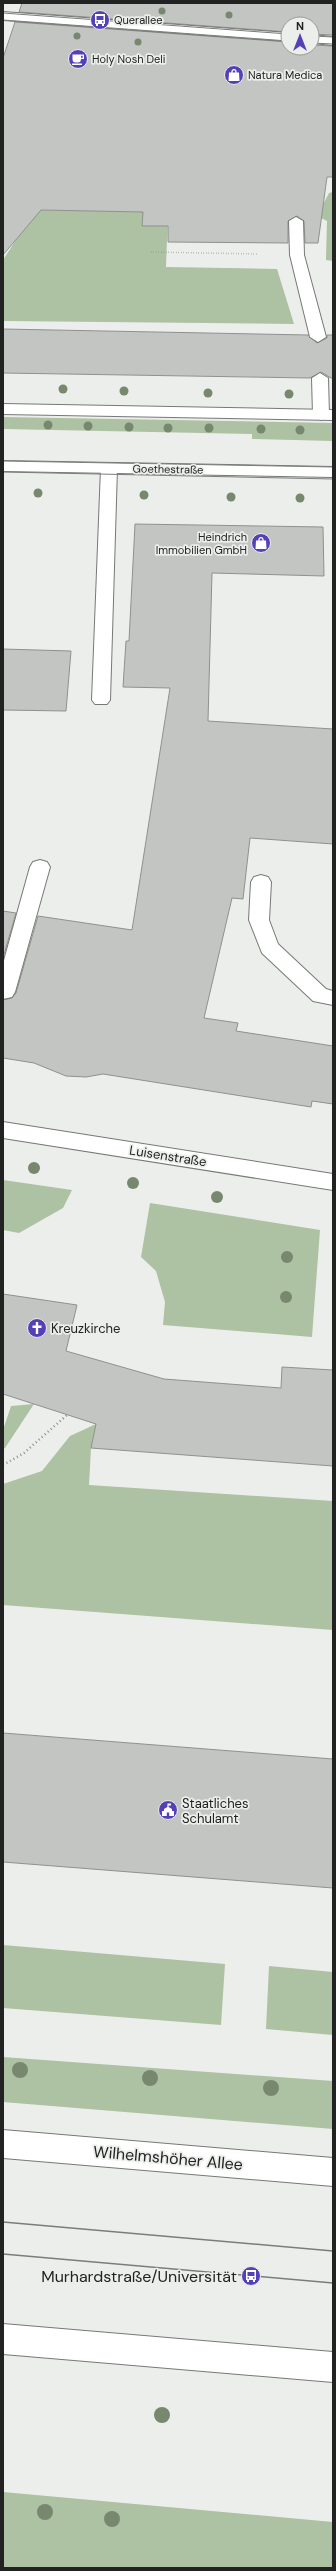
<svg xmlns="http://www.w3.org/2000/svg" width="336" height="2571" font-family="'DM Sans',sans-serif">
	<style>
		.green { fill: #adc1a3 }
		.building { fill: #c2c5c1; stroke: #8f918d }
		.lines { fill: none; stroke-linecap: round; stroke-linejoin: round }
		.lane-casing { stroke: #767975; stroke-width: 2 }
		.street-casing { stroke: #767975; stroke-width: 2 }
		.secondary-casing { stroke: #767975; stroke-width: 2 }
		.path-far1 { stroke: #8c8e8c; stroke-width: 1.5; stroke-dasharray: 0.5 2; stroke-linecap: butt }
		.path { stroke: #8c8e8c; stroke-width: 2.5; stroke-dasharray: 1 3; stroke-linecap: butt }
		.lane { fill: #fff; fill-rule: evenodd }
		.street { fill: #fff; fill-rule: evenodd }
		.secondary { fill: #fff; fill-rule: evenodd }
		.tram-far1 { stroke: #7b7d7b; stroke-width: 1 }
		.tram { stroke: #7b7d7b; stroke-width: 1.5 }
		.tree { fill: #78886e }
		.labels { text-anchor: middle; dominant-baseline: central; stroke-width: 3.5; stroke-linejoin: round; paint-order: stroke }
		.far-poi-label { font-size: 11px; fill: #212221; stroke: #eceeeb; text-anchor: start }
		.far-street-label { font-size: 11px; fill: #212221; stroke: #eceeeb }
		.street-label { font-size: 13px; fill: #212221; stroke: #eceeeb }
		.poi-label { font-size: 13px; fill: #212221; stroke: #eceeeb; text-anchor: start }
		.near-street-label { font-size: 16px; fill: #212221; stroke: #eceeeb }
		.near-poi-label { font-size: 16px; fill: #212221; stroke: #eceeeb; text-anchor: end }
	</style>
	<rect width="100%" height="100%" fill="#eceeeb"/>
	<path class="green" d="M333 192V261L326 260 327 221 317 216 329 193Z
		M35 210 168 212 166 267 277 269 294 324 3 321V260Z
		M3 417 333 423V441L252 439V434L3 429Z
		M3 1180 72 1190 63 1208 19 1233 3 1230Z
		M150 1203 320 1230 312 1337 163 1325 165 1302 156 1271 141 1257Z
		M34 1404 5 1448 3 1449V1430L11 1406Z
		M96 1424 91 1448 89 1485 333 1501V1630L3 1605V1484L42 1471 70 1436Z
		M3 1945 225 1964 221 2025 3 2008Z
		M269 1966 333 1972V2035L266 2029Z
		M3 2057 333 2081V2129L3 2102Z
		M3 2492 333 2522V2568H3Z"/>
	<path class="building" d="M22 3H333V35L312 34V24H288V32L19 12Z
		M15 22 288 42V48H312V45L333 46V177H327L318 243H305L304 221 297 216 288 221V243L168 242V226H142L143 212 41 210 3 255V58Z
		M3 329 308 335 317 343 327 338V335H333V379L321 372 310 378 3 373Z
		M135 524 323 527 324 576 212 573 208 721 333 729V844L250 838 243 899 232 898 204 1018 238 1023 236 1031 333 1046V1104L312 1101 311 1107 103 1074 86 1077 66 1076 34 1063 3 1058V1000L12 998 16 993 38 916 132 930 170 688 123 687 126 641H129Z
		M3 649 71 651 66 711 3 710Z
		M3 911 16 913 3 958Z
		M3 1294 77 1305 66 1351 164 1379 281 1388 282 1367 333 1370V1466L91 1448 96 1424 3 1394Z
		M3 1733 333 1759V1888L3 1862Z"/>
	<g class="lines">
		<defs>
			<path id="lane" d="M296 217 303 221 304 255 326 337 318 342 310 337 290 255 289 221Z
				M320 373 328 378 329 415 321 420 313 415 312 378Z
				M109 463 117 468 110 700 107 704H95L92 700 101 468Z
				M40 860 47 862 50 867 15 992 12 997 3 999V964L30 867 33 862Z
				M261 875 268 877 271 882 269 920 278 944 326 989 333 991V1005L313 1001 262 953 249 920 251 882 254 877Z"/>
			<path id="street" d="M3 404 333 410V420L3 414Z
				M3 1122 333 1174V1190L3 1138Z"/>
			<path id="secondary" d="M3 12 288 33V41L3 20Z
				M312 35 333 37V45L312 43Z
				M3 461 333 467V477L3 471Z
				M3 2130 333 2158V2186L3 2158Z
				M3 2324 333 2352V2382L3 2354Z"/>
		</defs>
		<use href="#lane" class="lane-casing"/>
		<use href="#street" class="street-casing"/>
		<use href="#secondary" class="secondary-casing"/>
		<path class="path-far1" d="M151 252 258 254"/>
		<path class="path" d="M3 1465 24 1453 67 1415"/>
		<use href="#lane" class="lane"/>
		<use href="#street" class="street"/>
		<use href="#secondary" class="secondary"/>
		<path class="tram-far1" d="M3 13 288 34
			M3 20 288 41
			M312 36 333 37
			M312 43 333 44
			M3 461 333 467
			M3 472 333 479"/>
		<path class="tram" d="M3 2222 333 2251
			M3 2254 333 2283"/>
	</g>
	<g class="tree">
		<circle cx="162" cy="11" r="3.5"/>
		<circle cx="229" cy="15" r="3.5"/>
		<circle cx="77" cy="36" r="3.5"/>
		<circle cx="138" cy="42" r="3.5"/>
		<circle cx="63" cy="389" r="4.5"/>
		<circle cx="124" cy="391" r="4.5"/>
		<circle cx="208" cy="393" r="4.5"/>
		<circle cx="289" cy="394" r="4.5"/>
		<circle cx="48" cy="425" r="4.5"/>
		<circle cx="88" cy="426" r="4.5"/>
		<circle cx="129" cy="427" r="4.5"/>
		<circle cx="168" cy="428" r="4.5"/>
		<circle cx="209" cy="428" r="4.5"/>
		<circle cx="261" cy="429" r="4.5"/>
		<circle cx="300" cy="430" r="4.5"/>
		<circle cx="38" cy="493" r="4.5"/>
		<circle cx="144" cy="495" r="4.5"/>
		<circle cx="231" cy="497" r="4.5"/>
		<circle cx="300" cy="498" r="4.5"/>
		<circle cx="34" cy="1168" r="6"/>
		<circle cx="133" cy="1183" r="6"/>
		<circle cx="217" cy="1197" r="6"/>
		<circle cx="287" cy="1257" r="6"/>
		<circle cx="286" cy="1297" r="6"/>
		<circle cx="20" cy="2070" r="8"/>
		<circle cx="150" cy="2078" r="8"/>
		<circle cx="271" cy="2088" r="8"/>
		<circle cx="162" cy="2415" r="8"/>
		<circle cx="45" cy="2512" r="8"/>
		<circle cx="112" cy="2519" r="8"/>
	</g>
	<defs>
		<symbol id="bus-disc" viewBox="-11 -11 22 22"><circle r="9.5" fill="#5540b7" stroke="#eceeeb"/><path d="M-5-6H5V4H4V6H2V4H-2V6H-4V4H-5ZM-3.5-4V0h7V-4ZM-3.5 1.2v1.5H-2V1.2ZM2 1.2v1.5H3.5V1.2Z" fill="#fff"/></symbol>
		<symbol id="cafe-disc" viewBox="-11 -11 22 22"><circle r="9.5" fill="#5540b7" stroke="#eceeeb"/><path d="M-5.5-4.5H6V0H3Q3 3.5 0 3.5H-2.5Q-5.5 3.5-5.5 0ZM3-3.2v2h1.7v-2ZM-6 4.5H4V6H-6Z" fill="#fff"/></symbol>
		<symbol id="shop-disc" viewBox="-11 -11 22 22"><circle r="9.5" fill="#5540b7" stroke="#eceeeb"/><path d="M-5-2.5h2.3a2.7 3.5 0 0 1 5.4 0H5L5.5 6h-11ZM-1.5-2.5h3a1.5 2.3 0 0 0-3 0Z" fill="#fff"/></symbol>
		<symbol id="church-disc" viewBox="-11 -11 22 22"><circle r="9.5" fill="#5540b7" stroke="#eceeeb"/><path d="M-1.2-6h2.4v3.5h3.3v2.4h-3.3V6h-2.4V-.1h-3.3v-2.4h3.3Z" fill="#fff"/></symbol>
		<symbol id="civic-disc" viewBox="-11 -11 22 22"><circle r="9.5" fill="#5540b7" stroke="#eceeeb"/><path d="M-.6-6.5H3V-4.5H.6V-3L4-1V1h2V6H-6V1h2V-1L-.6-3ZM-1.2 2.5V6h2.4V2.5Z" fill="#fff"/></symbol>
	</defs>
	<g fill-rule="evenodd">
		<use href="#bus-disc" x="89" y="9" width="22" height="22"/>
		<use href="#cafe-disc" x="67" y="48" width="22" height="22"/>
		<use href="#shop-disc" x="223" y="64" width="22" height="22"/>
		<use href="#shop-disc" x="250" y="532" width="22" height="22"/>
		<use href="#church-disc" x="26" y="1317" width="22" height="22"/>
		<use href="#civic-disc" x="157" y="1799" width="22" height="22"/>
		<use href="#bus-disc" x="240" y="2265" width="22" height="22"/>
	</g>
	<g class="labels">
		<g class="far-poi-label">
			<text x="114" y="20">Querallee</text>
			<text x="92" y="59">Holy Nosh Deli</text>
			<text x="248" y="75">Natura Medica</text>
			<text x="247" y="537" text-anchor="end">Heindrich<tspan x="247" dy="13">Immobilien GmbH</tspan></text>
		</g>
		<g class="far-street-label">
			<text transform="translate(168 469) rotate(1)">Goethestraße</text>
		</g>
		<g class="street-label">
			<text transform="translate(168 1156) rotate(9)">Luisenstraße</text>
		</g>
		<g class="poi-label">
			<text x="51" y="1328">Kreuzkirche</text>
			<text x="182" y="1803">Staatliches<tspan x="182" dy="15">Schulamt</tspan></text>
		</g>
		<g class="near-street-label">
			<text transform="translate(168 2158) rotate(5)">Wilhelmshöher Allee</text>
		</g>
		<g class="near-poi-label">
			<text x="237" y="2276">Murhardstraße/Universität</text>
		</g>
	</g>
	<rect width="336" height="2571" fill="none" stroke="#212221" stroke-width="8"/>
	<g transform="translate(300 36)"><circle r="19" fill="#eceeeb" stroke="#9b9c9a"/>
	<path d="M0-3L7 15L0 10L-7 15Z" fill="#5540b7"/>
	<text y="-6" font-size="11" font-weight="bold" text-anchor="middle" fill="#212221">N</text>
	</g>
</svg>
